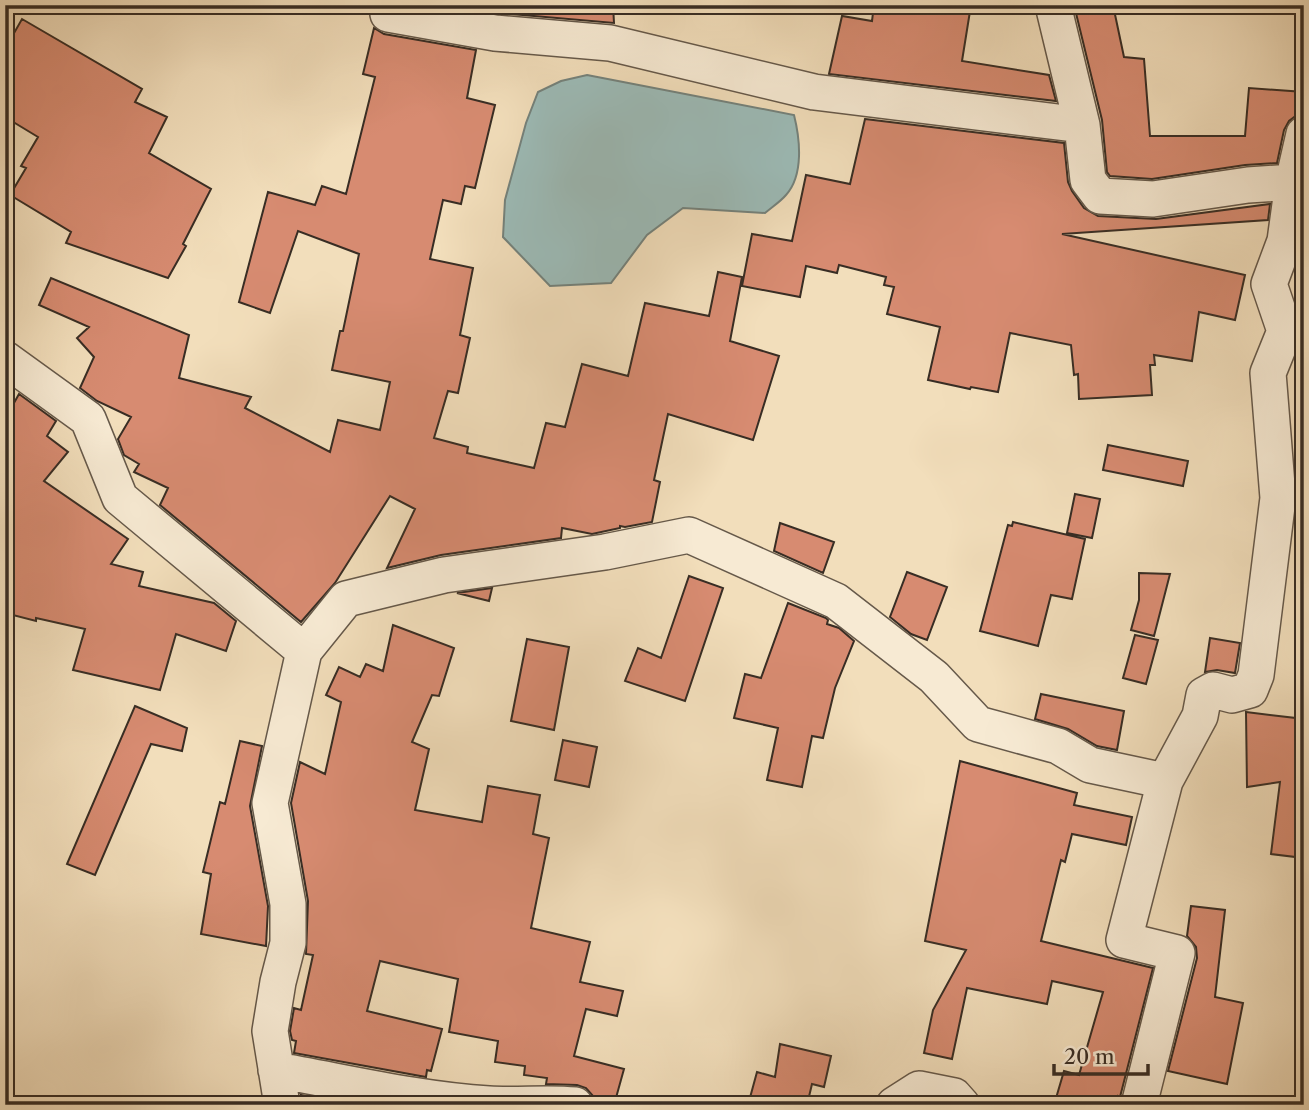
<svg xmlns="http://www.w3.org/2000/svg" width="1309" height="1110" font-family="'Libre Caslon Text',serif">
	<style>
		.water { fill: #9cbbb7; stroke: #74827c; stroke-width: 2 }
		.building { fill: #d78b71; stroke: #382d24; stroke-width: 2 }
		.lines { fill: none; stroke-linecap: round; stroke-linejoin: round }
		.minor-casing { stroke: #66594a; stroke-width: 38 }
		.minor { stroke: #f7ead3; stroke-width: 35 }
	</style>
	<rect width="100%" height="100%" fill="#f2debb"/>
	<filter id="stains"><feTurbulence type="fractalNoise" baseFrequency=".00286" numOctaves="4"/><feColorMatrix values="0 0 0 0 .2 0 0 0 0 .09 0 0 0 0 .02 0 0 0 .5 -.17"/></filter>
	<radialGradient id="worn" r=".72"><stop offset=".6" stop-color="#630" stop-opacity="0"/><stop offset="1" stop-color="#630" stop-opacity=".3"/></radialGradient>
	<path class="water" d="M587 75 794 115C800 139 804 175 786 195 780 202 772 207 765 213L683 208 647 235 611 283 550 286 503 237 505 200 526 123 538 92 561 81Z"/>
	<path class="building" d="M454 5H613L614 23 498 13Z
		M874 5H971L962 61 1049 75 1056 101 829 74 842 16 872 21Z
		M1074 5H1113L1124 57 1144 59 1150 136H1245L1249 88 1304 92V114L1297 115 1289 121 1284 130 1277 163 1245 165 1152 179 1110 176 1107 172 1102 120Z
		M22 19 142 89 135 102 167 117 149 153 211 189 183 244 186 246 168 278 66 243 71 232 10 195 26 168 21 166 38 137 5 117V49Z
		M374 28 384 34 476 50 467 98 495 105 475 188 465 186 461 204 443 200 430 259 473 268 460 335 470 338 458 393 448 391 434 438 468 447 467 453 534 468 546 423 565 427 582 364 628 376 645 303 709 316 718 272 742 277 730 341 779 356 753 440 668 414 654 480 660 482 652 522 625 527 620 526V528L592 534 562 528 561 538 441 555 387 568 415 509 390 496 335 583 301 622 160 505 168 488 134 472 139 464 124 455 118 439 131 417 97 401 80 388 94 357 77 338 89 327 39 305 51 278 189 335 179 378 251 397 245 408 330 452 338 420 380 430 390 382 332 370 340 331H343L359 254 298 231 270 313 239 302 268 192 315 205 322 186 346 194 375 77 363 74Z
		M865 119 1064 143 1068 182 1072 191 1084 208 1098 216 1156 219 1270 204 1268 220 1062 234 1245 275 1235 320 1199 312 1192 361 1154 355 1155 365H1150L1152 395 1079 399 1078 374 1074 375 1071 345 1010 333 998 392 971 387 970 389 928 380 940 327 887 314 894 287 884 285 886 277 839 265 837 273 806 266 800 297 742 286 752 234 792 241 806 175 850 184Z
		M19 394 56 421 47 436 68 452 44 481 128 539 111 564 143 572 139 586 214 603 236 621 226 651 176 634 160 690 73 670 85 629 36 618V621L5 613V419Z
		M1108 445 1188 461 1183 486 1103 470Z
		M1075 494 1100 499 1092 538 1067 533Z
		M1013 522 1085 539 1072 599 1051 595 1038 646 980 631 1008 525 1012 526Z
		M780 523 834 542 823 573 774 551Z
		M907 572 947 587 927 640 911 634 890 617Z
		M1139 573 1170 574 1154 636 1131 630 1139 600Z
		M689 576 723 588 685 701 625 681 638 648 661 658Z
		M492 588 489 601 457 593Z
		M788 603 826 618 828 620 827 624 839 628 854 641 835 688 823 738 812 736 802 787 767 780 778 728 734 718 745 674 761 678Z
		M393 625 454 648 439 696 432 695 412 742 429 749 415 810 482 822 488 786 540 795 533 834 549 838 531 928 590 942 580 982 623 991 617 1016 586 1009 574 1056 624 1069 614 1105H595L593 1096 586 1088 577 1085 546 1084 547 1078 524 1075 525 1066 495 1062 498 1041 449 1032 458 979 380 961 367 1011 442 1029 431 1071 427 1070 426 1077 294 1053 296 1041 292 1040 290 1031 294 1008 301 1010 313 955 306 954 308 901 291 803 300 762 325 774 341 702 326 695 339 667 360 677 366 664 383 671Z
		M1135 635 1158 640 1146 684 1123 678Z
		M1210 638 1240 643 1235 673 1217 670 1205 672Z
		M527 639 569 647 554 730 511 721Z
		M1041 694 1124 711 1117 750 1097 746 1068 729 1035 719Z
		M135 706 187 728 182 751 151 744 95 875 67 864Z
		M1246 712 1304 719V858L1271 854 1280 782 1247 787Z
		M563 740 597 747 589 787 555 780Z
		M240 741 262 746 250 806 268 906 266 946 201 934 211 874 203 872 220 802 225 804Z
		M960 761 1077 793 1074 805 1132 817 1126 845 1072 834 1065 862 1061 860 1041 941 1153 968 1120 1097 1118 1096 1116 1105H1054L1064 1071 1079 1075 1103 992 1052 981 1047 1004 967 988 952 1059 924 1053 933 1010 966 950 925 941Z
		M1191 906 1225 910 1215 997 1243 1003 1227 1084 1168 1071 1197 958 1196 947 1187 936Z
		M780 1044 831 1056 824 1087 812 1084 807 1105H748L757 1072 775 1077Z
		M301 1095 325 1100 352 1105H302Z"/>
	<g class="lines">
		<defs>
			<path id="minor" d="M390 5 388 14 495 33 610 43 814 92 1082 125
				M1053 5 1082 125 1088 180 1100 196 1153 199 1248 185 1293 182 1304 134
				M5 359 88 419 120 498 304 651 270 803 288 904V943L278 982 270 1031 282 1105
				M304 651 346 599 444 575 605 552 689 535 836 601 934 677 978 724 1058 746 1090 765 1165 781 1124 940 1177 953 1139 1105
				M1165 781 1200 716 1204 695 1213 690 1232 695 1250 690 1256 675 1278 498 1268 373 1285 331 1269 284 1285 241 1293 182 1304 186
				M276 1070C345 1082 419 1100 489 1104 518 1106 546 1102 575 1105
				M894 1105 919 1089 954 1096 962 1105"/>
		</defs>
		<use href="#minor" class="minor-casing"/>
		<use href="#minor" class="minor"/>
	</g>
	<rect width="1309" height="1110" fill="none" stroke="#f2debb" stroke-width="28"/>
	<rect x="7" y="7" width="1295" height="1096" fill="none" stroke="#382d24" stroke-width="3.5"/>
	<rect x="14" y="14" width="1281" height="1082" fill="none" stroke="#382d24" stroke-width="2"/>
	<path d="M1054 1064v10h94v-10" fill="none" stroke="#382d24" stroke-width="3.5"/>
	<text x="1064" y="1064" font-size="21" fill="#382d24" stroke="#f7ead3" stroke-width="5" paint-order="stroke">20 m</text>
	<rect width="100%" height="100%" filter="url(#stains)"/>
	<rect width="100%" height="100%" fill="url(#worn)"/>
</svg>
